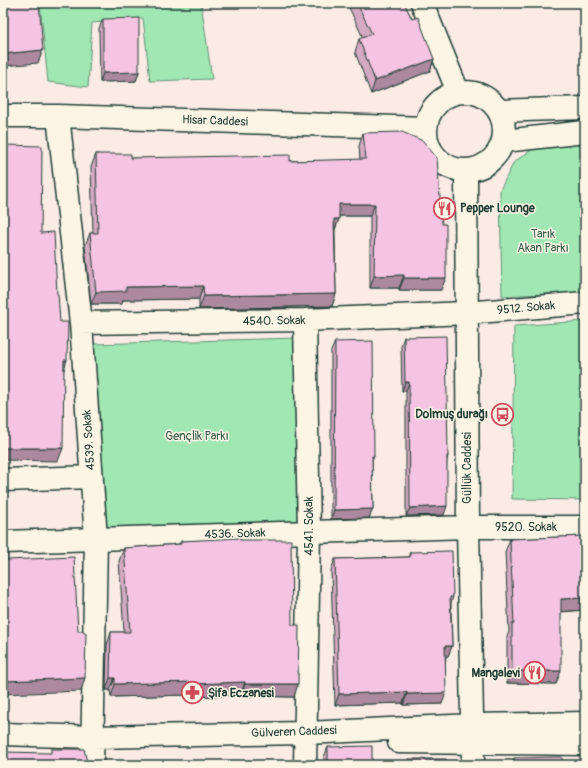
<svg xmlns="http://www.w3.org/2000/svg" width="588" height="768" font-family="Pangolin,sans-serif">
	<style>
		.green { fill: #a0e7b4; stroke: #609274 }
		.lines { fill: none; stroke-linecap: round; stroke-linejoin: round }
		.minor-casing { stroke: #1f3d34; stroke-width: 25 }
		.minor { stroke: #fcf5e5; stroke-width: 22 }
		.wall { fill: #d4a9c3; stroke: #1f3d34 }
		.shaded-wall { fill: #ac899f; stroke: #1f3d34 }
		.building { fill: #f6c4e3; stroke: #1f3d34 }
		.labels { text-anchor: middle; dominant-baseline: central; stroke-width: 3; stroke-linejoin: round; paint-order: stroke }
		.street-label { font-size: 12px; fill: #1f3d34; stroke: #fcf5e5 }
		.poi-label { font-size: 12px; font-weight: bold; fill: #1f3d34; stroke: #fcf5e5; text-anchor: start }
		.park-label { font-size: 12px; fill: #395f4e; stroke: #fcf5e5 }
	</style>
	<rect width="100%" height="100%" fill="#fbebe5"/>
	<filter id="ink" filterUnits="userSpaceOnUse"><feTurbulence type="fractalNoise" baseFrequency=".025" numOctaves="2"/><feDisplacementMap in="SourceGraphic" scale="8" xChannelSelector="R" yChannelSelector="G"/><feConvolveMatrix kernelMatrix="1 2 1 2 8 2 1 2 1" color-interpolation-filters="sRGB"/></filter>
	<g filter="url(#ink)">
		<path class="green" d="M40 3H201L212 79 150 81 143 18 92 23 88 87 48 82Z
			M585 140V292L502 296 500 190 514 162 540 144Z
			M585 321V500L512 499 514 326Z
			M296 338 302 527 98 533 93 344Z"/>
		<g class="lines">
			<defs>
				<path id="minor" d="M422 3 458 92
					M426 131a39 39 0 1 1 78 0a39 39 0 1 1-78 0Z
					M499 111 585 108
					M3 116H58L426 128
					M58 116 81 323 96 539 92 765
					M504 141 585 132
					M466 171 468 527 473 765
					M81 323 305 320 466 313 585 303
					M3 480 92 477
					M3 542 468 527H585
					M3 734 93 737 306 733 472 725 585 723
					M399 742 585 744
					M305 765 309 531 305 320"/>
			</defs>
			<use href="#minor" class="minor-casing"/>
			<use href="#minor" class="minor"/>
		</g>
		<path class="wall" d="M347 3H404L412 19 434 59 430 71 371 94 355 52 359 39 363 38Z
			M103 19 139 72 136 81 100 82 99 28Z
			M363 133 441 290H399V288H370V216H339V219L335 230 336 294 332 306 199 309V299L123 300 122 304H91L85 246 90 233H93L91 167 96 154 131 158 290 161 360 160 359 146Z
			M404 337 448 456 447 460 444 515 406 516V391H402L401 346Z
			M335 342 374 456 372 460 373 509 369 518 331 519V351Z
			M585 535V610L561 612 556 684 507 683V636L509 632 505 552 510 539 585 536Z
			M240 540 294 697 241 696V695L189 697V695L111 697 110 690H106L107 645 111 632H124L119 561 124 548 179 544 181 541Z
			M410 552 453 597 451 603 452 646 448 656H446L442 704 403 705V703L335 705 331 570 335 559 408 557Z
			M328 747 372 763H407L408 759 446 765H324V757Z
			M514 758 562 765H511Z"/>
		<path class="shaded-wall" d="M43 50 38 63 3 66V54Z
			M434 59 430 71 371 94 375 81Z
			M139 72 136 81 100 82 103 73Z
			M339 204H375L370 216H334Z
			M334 219H339L334 231Z
			M404 275 399 288H370L374 276Z
			M404 278H446L441 290H399Z
			M203 286 199 299 123 300 122 304H91L96 292 126 287Z
			M336 294 332 306 199 309 204 296Z
			M64 360H67L63 373Z
			M405 382H409L406 391H402Z
			M3 448H63L58 461 3 460Z
			M447 506 444 515 406 516 410 508Z
			M373 509 369 518 331 519 334 510Z
			M585 598V610L556 612 561 599Z
			M445 646H452L448 656 442 657Z
			M512 671H561L556 684 507 683Z
			M85 678 81 691 3 694V681Z
			M110 678H115L110 690H106Z
			M193 682 189 695 111 697 115 684Z
			M245 682 241 695 189 697 194 684Z
			M245 684H298L294 697 241 696Z
			M407 692 403 703 335 705 339 694Z
			M446 693 442 704 403 705 407 694Z"/>
		<path class="building" d="M3 3H39L43 50 3 54Z
			M357 3H404L412 19 418 17 434 59 375 81 359 39 372 34Z
			M139 18V72L103 73V19Z
			M402 132 423 141 437 158 442 224H446V278H404V275L374 276 375 204H339V219H334L336 294 204 296 203 286 126 287V291L96 292 90 233H98L96 154H131V158L290 155V161L366 159 363 133Z
			M3 145 42 146 41 233 54 232 57 294H58L60 322H68L67 360H64L63 448H3Z
			M446 336 448 456H447V506L410 508 409 382H405L404 337Z
			M373 341 374 456H372L373 509 334 510 335 342Z
			M585 536V598L561 599V671H512V624H514L510 539Z
			M240 538V540H291L292 625H299L298 684H245V682L194 684 193 682 115 684V678H110L111 632H130L124 548 181 544V541Z
			M3 549H7V560L74 557 78 631H84V633H86L85 678 3 681Z
			M452 551 453 597H450L452 646H445L446 693 407 694V692L339 694 335 559 410 557V552Z
			M372 746V763H408V759H446V765H328V747Z
			M51 749H84L86 758 88 761V765H3V752L51 753Z
			M562 757V765H514V758Z"/>
	</g>
	<defs>
		<symbol id="restaurant-ring" viewBox="-11 -11 22 22"><circle r="9.5" fill="#fcf5e5" stroke="#d1495b" stroke-width="1.5"/><path d="M-5-6h1v4h1v-4h1v4h1v-4h1v5L-1.5 .5V6h-2V.5L-5-1ZM5-6V6H3V1.5H1.5Q1.5-4 5-6Z" fill="#d1495b"/></symbol>
		<symbol id="bus-ring" viewBox="-11 -11 22 22"><circle r="9.5" fill="#fcf5e5" stroke="#d1495b" stroke-width="1.5"/><path d="M-5-6H5V4H4V6H2V4H-2V6H-4V4H-5ZM-3.5-4V0h7V-4ZM-3.5 1.2v1.5H-2V1.2ZM2 1.2v1.5H3.5V1.2Z" fill="#d1495b"/></symbol>
		<symbol id="pharmacy-ring" viewBox="-11 -11 22 22"><circle r="9.5" fill="#fcf5e5" stroke="#d1495b" stroke-width="1.5"/><path d="M-2-6h4v4h4v4h-4v4h-4v-4h-4v-4h4Z" fill="#d1495b"/></symbol>
	</defs>
	<g fill-rule="evenodd">
		<use href="#restaurant-ring" x="432" y="196" width="25" height="25"/>
		<use href="#bus-ring" x="490" y="402" width="25" height="25"/>
		<use href="#restaurant-ring" x="522" y="660" width="25" height="25"/>
		<use href="#pharmacy-ring" x="180" y="680" width="25" height="25"/>
	</g>
	<g class="labels">
		<g class="street-label">
			<text transform="translate(215 121) rotate(2)">Hisar Caddesi</text>
			<text transform="translate(526 308) rotate(-5)">9512. Sokak</text>
			<text transform="translate(274 321) rotate(-1)">4540. Sokak</text>
			<text transform="translate(89 440) rotate(-94)">4539. Sokak</text>
			<text transform="translate(467 468) rotate(-90)">Güllük Caddesi</text>
			<text transform="translate(309 526) rotate(-90)">4541. Sokak</text>
			<text x="526" y="527">9520. Sokak</text>
			<text transform="translate(235 534) rotate(-2)">4536. Sokak</text>
			<text transform="translate(294 732) rotate(-2)">Gülveren Caddesi</text>
		</g>
		<g class="poi-label">
			<text x="460" y="208">Pepper Lounge</text>
			<text x="488" y="414" text-anchor="end">Dolmuş durağı</text>
			<text x="520" y="673" text-anchor="end">Mangalevi</text>
			<text x="208" y="693">Şifa Eczanesi</text>
		</g>
		<g class="park-label">
			<text x="543" y="234">Tarık<tspan x="543" dy="14">Akan Parkı</tspan></text>
			<text x="197" y="436">Gençlik Parkı</text>
		</g>
	</g>
	<rect width="588" height="768" fill="none" stroke="#fcf5e5" stroke-width="16"/>
	<rect x="8" y="8" width="572" height="752" fill="none" stroke="#1f3d34" stroke-width="1.5" filter="url(#ink)"/>
</svg>
